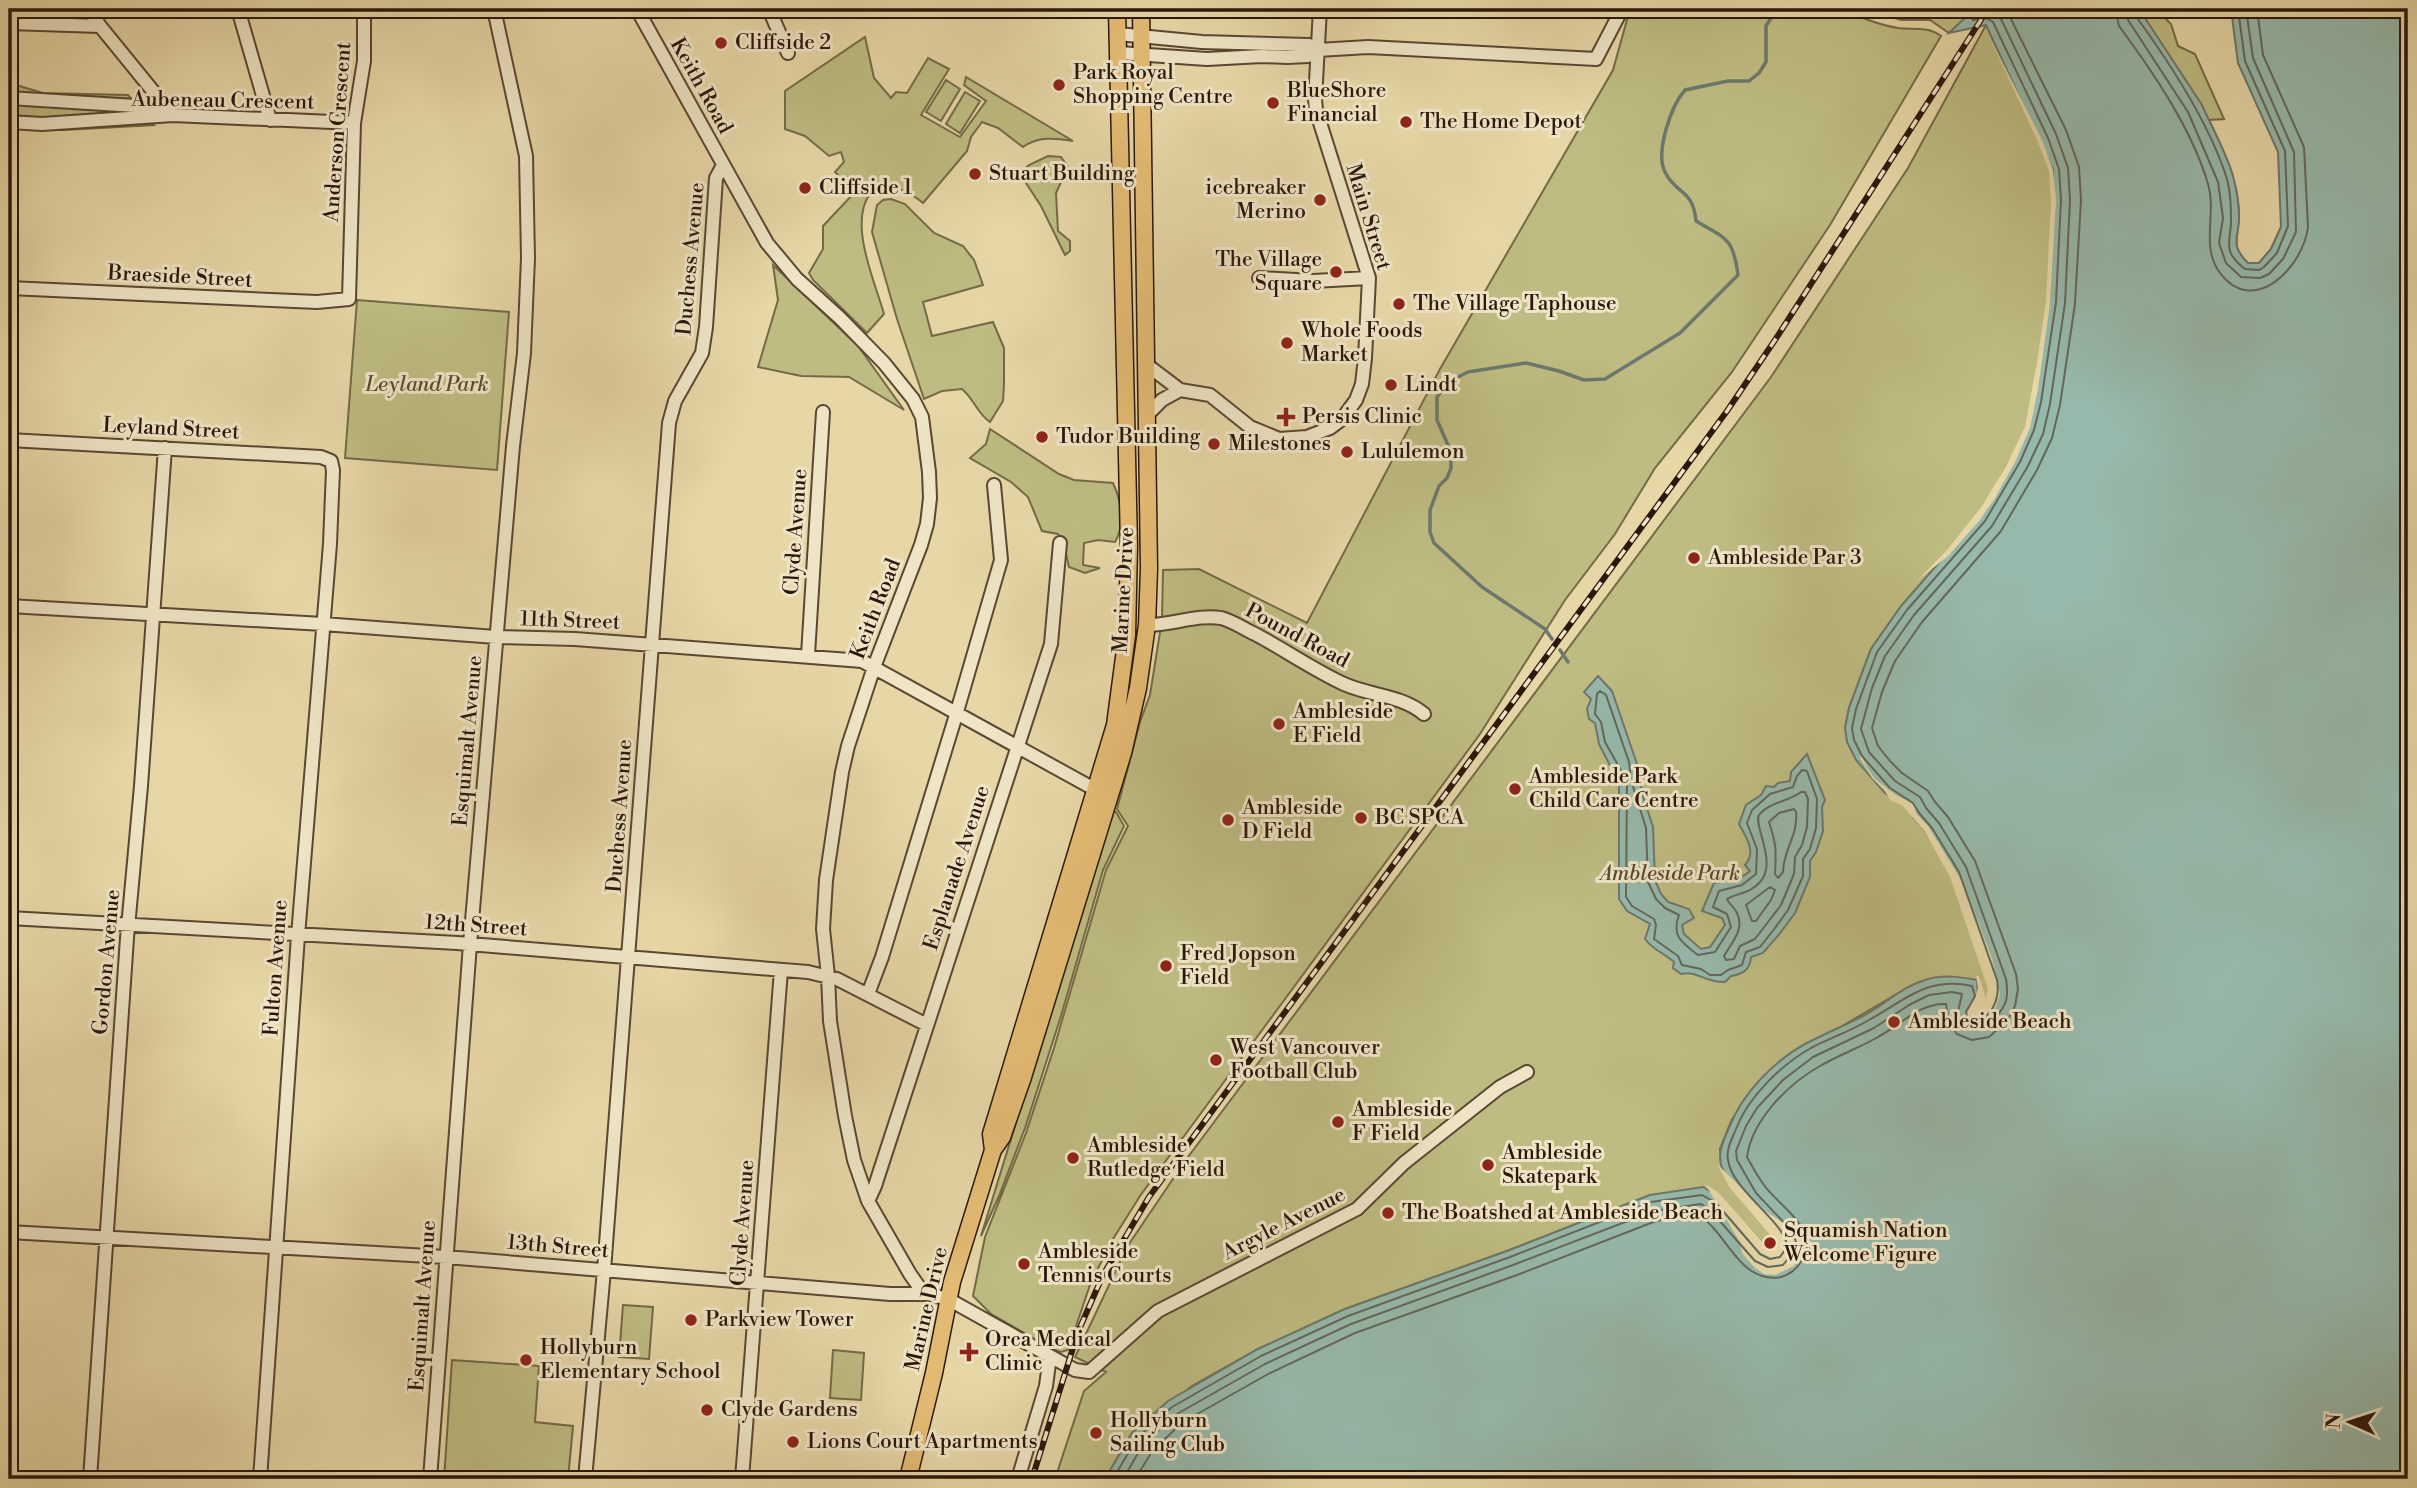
<svg xmlns="http://www.w3.org/2000/svg" width="2417" height="1488" font-family="'Libre Bodoni',serif">
	<style>
		.green { fill: #bebc82; stroke: #746a46; stroke-width: 2 }
		.water { fill: #97b9ab; stroke: #6c786b; stroke-width: 2 }
		.pier { fill: #e7d7a7 }
		.lines { fill: none; stroke-linecap: round; stroke-linejoin: round }
		.shore { stroke: #61685b; stroke-width: 2 }
		.stream { stroke: #6c786b; stroke-width: 3.5 }
		.minor-casing { stroke: #5a4732; stroke-width: 16 }
		.major-casing { stroke: #2b170b; stroke-width: 19 }
		.minor { stroke: #efe5c6; stroke-width: 12 }
		.major { stroke: #e4bc74; stroke-width: 16 }
		.rail-casing { stroke: #2b170b; stroke-width: 6 }
		.rail { stroke: #efe5c6; stroke-width: 3.5; stroke-dasharray: 10; stroke-linecap: butt }
		.poi-dot { fill: #8f2418; stroke: #efe5c6; stroke-width: 2.5 }
		.labels { text-anchor: middle; dominant-baseline: central; stroke-width: 6; stroke-linejoin: round; paint-order: stroke }
		.poi-label { font-size: 21px; fill: #2b170b; stroke: #efe5c6; text-anchor: start }
		.street-label { font-size: 21px; fill: #2b170b; stroke: #efe5c6 }
		.park-label { font-size: 21px; font-style: italic; fill: #57492f; stroke: #efe5c6 }
	</style>
	<rect width="100%" height="100%" fill="#e7d7a7"/>
	<filter id="stains"><feTurbulence type="fractalNoise" baseFrequency=".00286" numOctaves="4"/><feColorMatrix values="0 0 0 0 .2 0 0 0 0 .09 0 0 0 0 .02 0 0 0 .5 -.17"/></filter>
	<radialGradient id="worn" r=".72"><stop offset=".6" stop-color="#630" stop-opacity="0"/><stop offset="1" stop-color="#630" stop-opacity=".3"/></radialGradient>
	<path class="green" d="M1630 9H1841C1859 17 1879 25 1898 28 1914 30 1928 26 1941 36L1830 225 1732 372 1655 468 1615 534 1565 600 1480 734 1140 1196 1113 1239 1091 1282 1068 1350 1061 1352 1052 1349 991 1314 973 1296 985 1237 1026 1133 1054 1048 1106 870 1128 826 1117 809 1140 722 1150 695 1162 620 1163 570 1199 569 1307 623 1440 369 1613 70Z
		M1866 9H1928L1967 17 1949 33 1930 20H1901Z
		M2111 9H2156L2171 24 2178 46 2195 54 2224 119 2209 120C2223 152 2240 183 2239 219 2238 239 2230 246 2248 263H2259L2271 249 2281 227 2265 305Z
		M1986 25 2053 72V449V170L2049 301 2028 428 1979 517 1901 606 1871 649 1849 708 1845 728 1926 832 1953 875 1991 982 1987 1004 1902 991 1844 1025 1732 1119 1720 1149 1721 1165 1781 1245 1771 1252 1650 1195 1507 1251 1345 1309 1258 1349 1192 1386 1132 1433 1105 1479H1055L1084 1391 1106 1372 1075 1357 1127 1247 1185 1161 1771 377 1908 168Z
		M865 37 874 78 891 98 896 92 907 93 928 58 949 69 921 115 960 137 986 101 964 85 966 77 1073 141C1055 138 1038 136 1023 147L998 128 982 122 971 137 967 151 923 203C911 193 899 187 883 187 877 186 874 189 870 194 848 223 875 282 884 314L867 333 813 280 809 273 823 249V226L855 192 835 172 844 162 841 152 829 156 805 136 785 129V91Z
		M946 80 960 89 941 121 926 112Z
		M9 83 43 93 128 95 154 125 63 130 9 126Z
		M965 92 980 101 960 133 946 124Z
		M1048 156 1061 157 1068 167 1056 193 1058 231 1070 241V251L1065 255 1041 206 1022 177 1017 176 1029 165Z
		M891 199 905 204 934 233 963 246 974 260 983 285 923 302 932 336 993 322 1004 348V384L1003 401 990 422C977 413 974 399 962 389L942 391 924 399 897 319 872 232 877 205 883 200Z
		M773 265 858 346 904 410 849 377 801 376 758 367 778 300Z
		M357 300 509 312 497 470 345 458Z
		M990 429 1059 474 1074 480 1113 483C1122 503 1126 523 1115 542L1098 540 1084 543 1083 565 1100 568 1085 573 1069 567 1064 545 1058 534 1042 531 1028 497 1011 482 970 458 986 444Z
		M1112 812H1116L1124 826 1103 870 1061 1016 1025 1128 999 1196 981 1236Z
		M623 1305 653 1307 649 1359 619 1357Z
		M833 1350 864 1353 861 1400 830 1398Z
		M452 1360 539 1366 535 1422 573 1426 568 1479H444Z"/>
	<path class="water" d="M1928 9H2139L2202 105C2212 128 2229 157 2234 180 2237 192 2239 207 2239 219 2238 239 2230 246 2248 263H2259L2271 249 2281 227 2278 152 2238 63 2231 9H2408V1479H1105L1132 1433 1168 1401 1258 1349 1345 1309 1507 1251 1650 1195 1703 1187 1720 1197 1771 1252 1781 1245C1765 1227 1726 1185 1721 1164 1718 1151 1724 1139 1729 1128 1742 1093 1775 1060 1807 1043 1826 1033 1846 1025 1865 1015 1885 1004 1902 987 1925 980 1942 974 1960 977 1977 980L1979 1013 1992 989 1953 875 1926 832 1913 817 1908 807 1885 793 1856 760 1847 742 1845 728 1849 708 1871 649 1901 606 1979 517 2028 428 2049 301 2053 170 1986 25 1949 33 1966 17 1947 18 1938 11Z
		M1598 676 1612 691 1636 761 1643 796 1653 827 1655 880 1661 894 1668 902 1689 909 1694 918 1682 925 1684 934 1701 949 1710 947 1725 925 1722 918 1702 911 1714 883 1739 879 1750 871 1745 865C1757 852 1746 837 1739 824L1746 805 1761 795 1766 786 1774 787 1778 783 1790 781 1791 772 1807 754 1825 800 1822 807 1823 831 1816 852 1810 861V877L1795 913 1781 932 1763 953 1751 957C1750 970 1743 974 1731 976L1725 982C1705 983 1697 970 1681 974L1673 968 1674 962C1664 953 1653 950 1645 939L1650 924 1627 911 1619 899V783L1599 744 1595 723 1589 719 1587 709 1591 699 1584 692Z"/>
	<path class="pier" d="M1987 32 2042 140 2053 170 2056 200 2050 304 2038 389 2030 428 2015 462 1995 498 1979 521 1948 556 1917 581 1948 549 1982 506 2006 466 2025 427 2037 362 2046 301 2051 199 2049 171 2038 142Z
		M1861 754 1866 766 1875 779 1896 795 1914 804 1916 813 1928 826 1963 883 1992 958 2000 994 1996 1007 1988 1018 1980 1024 1972 1025 1962 1017 1976 995 1978 988 1976 976H1979L1986 999 1988 989 1950 877 1925 832 1903 806 1890 800 1885 791 1872 778 1860 758Z
		M1717 1164 1765 1211 1800 1233 1801 1253 1794 1266 1775 1275 1764 1274 1754 1267 1742 1253 1740 1242 1705 1184 1718 1192 1768 1248 1775 1247 1777 1243 1730 1188Z"/>
	<g class="lines">
		<path class="shore" d="M2115 9 2119 26C2153 72 2192 129 2208 184 2217 214 2200 246 2220 273 2254 318 2303 267 2308 227L2304 147 2263 55 2257 9
			M2125 9 2128 20 2188 112 2218 182 2223 218 2219 243 2226 263 2241 277 2260 278 2269 274 2283 259 2296 232 2294 152 2253 58 2246 9
			M2134 9 2135 15C2170 63 2209 122 2227 179 2230 190 2231 205 2231 217 2232 241 2220 250 2245 269L2259 270 2264 267 2277 253 2288 226 2285 151 2245 61 2238 9
			M1600 691 1606 695 1629 762 1631 780 1646 828 1648 882 1656 899 1665 908 1679 915C1671 936 1682 943 1698 955L1715 952 1731 927 1727 914 1713 907 1719 891 1742 885 1756 874 1757 849 1747 823 1752 810 1770 794 1793 787 1797 776 1802 770 1807 771 1817 799 1816 828 1810 849 1803 859V876L1788 910 1775 928 1760 947 1746 952 1742 965 1728 970 1721 975H1710L1701 969 1682 965 1678 956 1654 939 1656 925 1654 919 1632 906 1626 897 1627 781 1605 742 1601 722 1595 714 1597 694Z
			M1801 792H1805L1808 799 1807 827 1802 845 1795 857 1794 874 1781 905 1755 939 1740 946 1734 959 1726 960 1724 956C1732 942 1745 929 1737 913 1734 907 1729 904 1727 899 1738 893 1751 893 1760 882 1778 863 1753 825 1759 815 1769 802 1788 802 1801 792Z
			M1794 809 1796 812C1798 837 1784 847 1783 872L1778 878 1775 874C1776 850 1777 847 1769 822L1779 813Z
			M1770 887 1775 890 1771 900 1756 921H1752L1746 905Z
			M1113 1479 1137 1438 1172 1407 1261 1356 1348 1316 1510 1257 1651 1202 1702 1195 1716 1203 1760 1254 1770 1259 1780 1257 1787 1247C1787 1223 1732 1191 1728 1160 1726 1149 1732 1139 1736 1129 1748 1097 1781 1065 1811 1048 1830 1038 1851 1031 1869 1020 1905 1000 1928 976 1972 986L1975 996 1966 1012 1967 1017 1972 1021C1993 1020 2000 997 1997 980L1959 872 1932 828 1919 813 1913 803 1890 788 1862 756 1854 740 1852 728 1856 709 1877 652 1907 610 1985 521 2020 462 2034 430 2041 402 2056 302 2061 200 2059 169 2048 138 1993 22 1986 18 1973 20 1966 11 1947 9
			M1123 1479 1144 1443 1177 1414 1265 1364 1351 1324 1513 1265 1654 1211 1701 1204 1710 1210 1755 1261 1768 1267 1783 1265 1795 1250 1796 1242 1792 1231 1756 1193 1737 1160 1736 1151 1746 1126 1757 1108 1783 1080 1813 1057 1874 1028 1909 1005 1929 995 1952 992 1962 994 1957 1016C1969 1045 1999 1021 2006 1001 2008 994 2007 986 2006 979L1966 867 1939 823 1926 808 1920 797 1895 781 1869 752 1861 729 1872 688 1885 656 1914 615 1992 526 2028 466 2043 434 2050 404 2065 303 2070 200 2068 168 2056 134 2001 19 1992 11 1976 9
			M1135 1479 1153 1450 1183 1422 1270 1373 1355 1333 1517 1275 1656 1221 1698 1215C1720 1228 1730 1256 1750 1270 1760 1277 1770 1279 1781 1277 1791 1274 1797 1269 1802 1260 1821 1228 1779 1207 1764 1185 1757 1176 1752 1166 1747 1157 1752 1120 1788 1084 1820 1066 1839 1055 1859 1048 1878 1037 1899 1026 1921 1002 1946 1004L1949 1023 1957 1034 1972 1040 1989 1037 2007 1021 2015 1006 2018 989 2016 974 1975 861 1948 817 1935 802 1928 791 1902 773 1890 761 1878 746 1872 728 1882 692 1895 661 1922 622 2001 531 2037 470 2052 438 2060 405 2075 304 2081 200 2079 167 2066 130 2006 9"/>
		<path class="stream" d="M1844 9 1849 10
			M1870 9H1878
			M1552 639 1545 629 1482 587 1434 543 1430 532V510L1439 486 1447 478 1451 468V452L1437 420V397L1450 381 1468 372 1526 363 1559 371 1584 380 1605 379 1680 333 1738 275C1733 237 1726 239 1696 221 1693 188 1676 195 1665 172 1655 152 1671 106 1685 90L1728 81H1749L1759 73 1766 62V26L1773 15 1782 9
			M1560 650 1568 662"/>
		<defs>
			<path id="minor" d="M89 9 100 26 170 112
				M238 9 270 120
				M637 9 767 243 797 279 840 318 884 363 913 399 922 417 929 472 930 498 927 524 921 545 874 667 848 746 842 772 826 880 823 929 828 976 830 1021 845 1116 854 1160 868 1201 910 1274 924 1294
				M769 9 788 53
				M9 23 100 26
				M1118 34 1202 42 1309 45 1318 50
				M1119 53 1207 59 1262 56 1287 57 1308 56 1318 50 1368 47 1596 59 1622 9
				M9 98 167 108
				M9 122 42 124 173 115 354 123
				M1259 278 1313 281 1369 278
				M9 288 317 302 349 299 354 123 364 61V9
				M1147 365 1180 390 1210 395 1250 427 1279 439 1307 437 1330 428 1342 419 1356 400 1362 384 1365 358 1369 278 1316 110 1315 99 1320 9
				M1148 414 1162 400 1180 390
				M9 440 321 457 331 461 333 470 330 544 298 936 260 1479
				M9 606 323 624 496 637 575 639 862 661 1096 790
				M1147 625C1171 625 1199 614 1221 618 1233 621 1244 629 1255 634 1285 650 1314 670 1344 684 1371 696 1401 695 1424 714
				M808 655 823 412
				M9 918 457 943 808 972 837 979 927 1025
				M868 994 882 957 956 715 1001 560 994 485
				M868 1201 875 1186 1051 644 1060 543
				M9 1232 446 1257 890 1294H928L948 1299 1075 1370 1089 1372 1158 1311 1357 1209 1404 1163 1500 1087 1527 1072
				M90 1479 127 938 141 786 165 448
				M430 1479 470 944 513 446 524 353 528 258 526 156 494 9
				M585 1479 604 1270 669 423 675 401 702 353 706 327 716 178 723 165
				M742 1479 781 970
				M1018 1479 1046 1386 1050 1356"/>
			<path id="major" d="M993 1150 991 1134 1115 725 1127 635 1129 546 1117 9
				M908 1479 934 1373 952 1282 993 1150 1002 1137 1023 1077 1123 753 1138 688 1147 625 1149 569 1141 9"/>
		</defs>
		<use href="#minor" class="minor-casing"/>
		<use href="#major" class="major-casing"/>
		<use href="#minor" class="minor"/>
		<use href="#major" class="major"/>
		<defs>
			<path id="rail" d="M1032 1479 1078 1332 1103 1275 1149 1197 1727 411 1775 340 1988 9"/>
		</defs>
		<use href="#rail" class="rail-casing"/>
		<use href="#rail" class="rail"/>
	</g>
	<g class="poi-dot">
		<circle cx="721" cy="43" r="7"/>
		<circle cx="1059" cy="85" r="7"/>
		<circle cx="1273" cy="103" r="7"/>
		<circle cx="1406" cy="122" r="7"/>
		<circle cx="975" cy="174" r="7"/>
		<circle cx="805" cy="188" r="7"/>
		<circle cx="1320" cy="200" r="7"/>
		<circle cx="1336" cy="272" r="7"/>
		<circle cx="1399" cy="304" r="7"/>
		<circle cx="1287" cy="343" r="7"/>
		<circle cx="1391" cy="385" r="7"/>
		<path d="M1282.5 406.5h7v7h7v7h-7v7h-7v-7h-7v-7h7z"/>
		<circle cx="1042" cy="437" r="7"/>
		<circle cx="1214" cy="444" r="7"/>
		<circle cx="1347" cy="452" r="7"/>
		<circle cx="1694" cy="558" r="7"/>
		<circle cx="1279" cy="724" r="7"/>
		<circle cx="1515" cy="789" r="7"/>
		<circle cx="1361" cy="818" r="7"/>
		<circle cx="1228" cy="820" r="7"/>
		<circle cx="1166" cy="966" r="7"/>
		<circle cx="1894" cy="1022" r="7"/>
		<circle cx="1216" cy="1060" r="7"/>
		<circle cx="1338" cy="1122" r="7"/>
		<circle cx="1073" cy="1158" r="7"/>
		<circle cx="1488" cy="1165" r="7"/>
		<circle cx="1388" cy="1213" r="7"/>
		<circle cx="1770" cy="1243" r="7"/>
		<circle cx="1024" cy="1264" r="7"/>
		<circle cx="691" cy="1320" r="7"/>
		<path d="M965.5 1341.5h7v7h7v7h-7v7h-7v-7h-7v-7h7z"/>
		<circle cx="526" cy="1360" r="7"/>
		<circle cx="707" cy="1410" r="7"/>
		<circle cx="1096" cy="1433" r="7"/>
		<circle cx="793" cy="1442" r="7"/>
	</g>
	<g class="labels">
		<g class="poi-label">
			<text x="735" y="43">Cliffside 2</text>
			<text x="1073" y="73">Park Royal<tspan x="1073" dy="24">Shopping Centre</tspan></text>
			<text x="1287" y="91">BlueShore<tspan x="1287" dy="24">Financial</tspan></text>
			<text x="1420" y="122">The Home Depot</text>
			<text x="989" y="174">Stuart Building</text>
			<text x="819" y="188">Cliffside 1</text>
			<text x="1306" y="188" text-anchor="end">icebreaker<tspan x="1306" dy="24">Merino</tspan></text>
			<text x="1322" y="260" text-anchor="end">The Village<tspan x="1322" dy="24">Square</tspan></text>
			<text x="1413" y="304">The Village Taphouse</text>
			<text x="1301" y="331">Whole Foods<tspan x="1301" dy="24">Market</tspan></text>
			<text x="1405" y="385">Lindt</text>
			<text x="1302" y="417">Persis Clinic</text>
			<text x="1056" y="437">Tudor Building</text>
			<text x="1228" y="444">Milestones</text>
			<text x="1361" y="452">Lululemon</text>
			<text x="1708" y="558">Ambleside Par 3</text>
			<text x="1293" y="712">Ambleside<tspan x="1293" dy="24">E Field</tspan></text>
			<text x="1529" y="777">Ambleside Park<tspan x="1529" dy="24">Child Care Centre</tspan></text>
			<text x="1242" y="808">Ambleside<tspan x="1242" dy="24">D Field</tspan></text>
			<text x="1375" y="818">BC SPCA</text>
			<text x="1180" y="954">Fred Jopson<tspan x="1180" dy="24">Field</tspan></text>
			<text x="1908" y="1022">Ambleside Beach</text>
			<text x="1230" y="1048">West Vancouver<tspan x="1230" dy="24">Football Club</tspan></text>
			<text x="1352" y="1110">Ambleside<tspan x="1352" dy="24">F Field</tspan></text>
			<text x="1087" y="1146">Ambleside<tspan x="1087" dy="24">Rutledge Field</tspan></text>
			<text x="1502" y="1153">Ambleside<tspan x="1502" dy="24">Skatepark</tspan></text>
			<text x="1402" y="1213">The Boatshed at Ambleside Beach</text>
			<text x="1784" y="1231">Squamish Nation<tspan x="1784" dy="24">Welcome Figure</tspan></text>
			<text x="1038" y="1252">Ambleside<tspan x="1038" dy="24">Tennis Courts</tspan></text>
			<text x="705" y="1320">Parkview Tower</text>
			<text x="985" y="1340">Orca Medical<tspan x="985" dy="24">Clinic</tspan></text>
			<text x="540" y="1348">Hollyburn<tspan x="540" dy="24">Elementary School</tspan></text>
			<text x="721" y="1410">Clyde Gardens</text>
			<text x="1110" y="1421">Hollyburn<tspan x="1110" dy="24">Sailing Club</tspan></text>
			<text x="807" y="1442">Lions Court Apartments</text>
		</g>
		<g class="street-label">
			<text transform="translate(701 86) rotate(61)">Keith Road</text>
			<text transform="translate(223 101) rotate(1)">Aubeneau Crescent</text>
			<text transform="translate(338 132) rotate(-86)">Anderson Crescent</text>
			<text transform="translate(1368 217) rotate(73)">Main Street</text>
			<text transform="translate(691 259) rotate(-85)">Duchess Avenue</text>
			<text transform="translate(180 277) rotate(3)">Braeside Street</text>
			<text transform="translate(171 429) rotate(3)">Leyland Street</text>
			<text transform="translate(796 532) rotate(-86)">Clyde Avenue</text>
			<text transform="translate(1124 590) rotate(-87)">Marine Drive</text>
			<text transform="translate(876 609) rotate(-69)">Keith Road</text>
			<text transform="translate(570 621) rotate(2)">11th Street</text>
			<text transform="translate(1297 636) rotate(28)">Pound Road</text>
			<text transform="translate(468 741) rotate(-85)">Esquimalt Avenue</text>
			<text transform="translate(620 816) rotate(-86)">Duchess Avenue</text>
			<text transform="translate(957 868) rotate(-72)">Esplanade Avenue</text>
			<text transform="translate(476 926) rotate(4)">12th Street</text>
			<text transform="translate(107 962) rotate(-85)">Gordon Avenue</text>
			<text transform="translate(276 968) rotate(-86)">Fulton Avenue</text>
			<text transform="translate(743 1223) rotate(-86)">Clyde Avenue</text>
			<text transform="translate(1284 1224) rotate(-27)">Argyle Avenue</text>
			<text transform="translate(558 1247) rotate(5)">13th Street</text>
			<text transform="translate(423 1306) rotate(-86)">Esquimalt Avenue</text>
			<text transform="translate(927 1309) rotate(-77)">Marine Drive</text>
		</g>
		<g class="park-label">
			<text x="427" y="385">Leyland Park</text>
			<text x="1670" y="874">Ambleside Park</text>
		</g>
	</g>
	<rect width="2417" height="1488" fill="none" stroke="#e7d7a7" stroke-width="35"/>
	<rect x="10" y="10" width="2396" height="1467" fill="none" stroke="#2b170b" stroke-width="3.5"/>
	<rect x="18" y="18" width="2382" height="1453" fill="none" stroke="#2b170b" stroke-width="2"/>
	<g transform="translate(2350 1422) rotate(273)" stroke="#efe5c6" stroke-width="5" paint-order="stroke">
	<path d="M0-5L12 26L0 18L-12 26Z" fill="#2b170b"/>
	<text y="-10" font-size="19" font-weight="bold" text-anchor="middle" fill="#2b170b">N</text>
	</g>
	<rect width="100%" height="100%" filter="url(#stains)"/>
	<rect width="100%" height="100%" fill="url(#worn)"/>
</svg>
